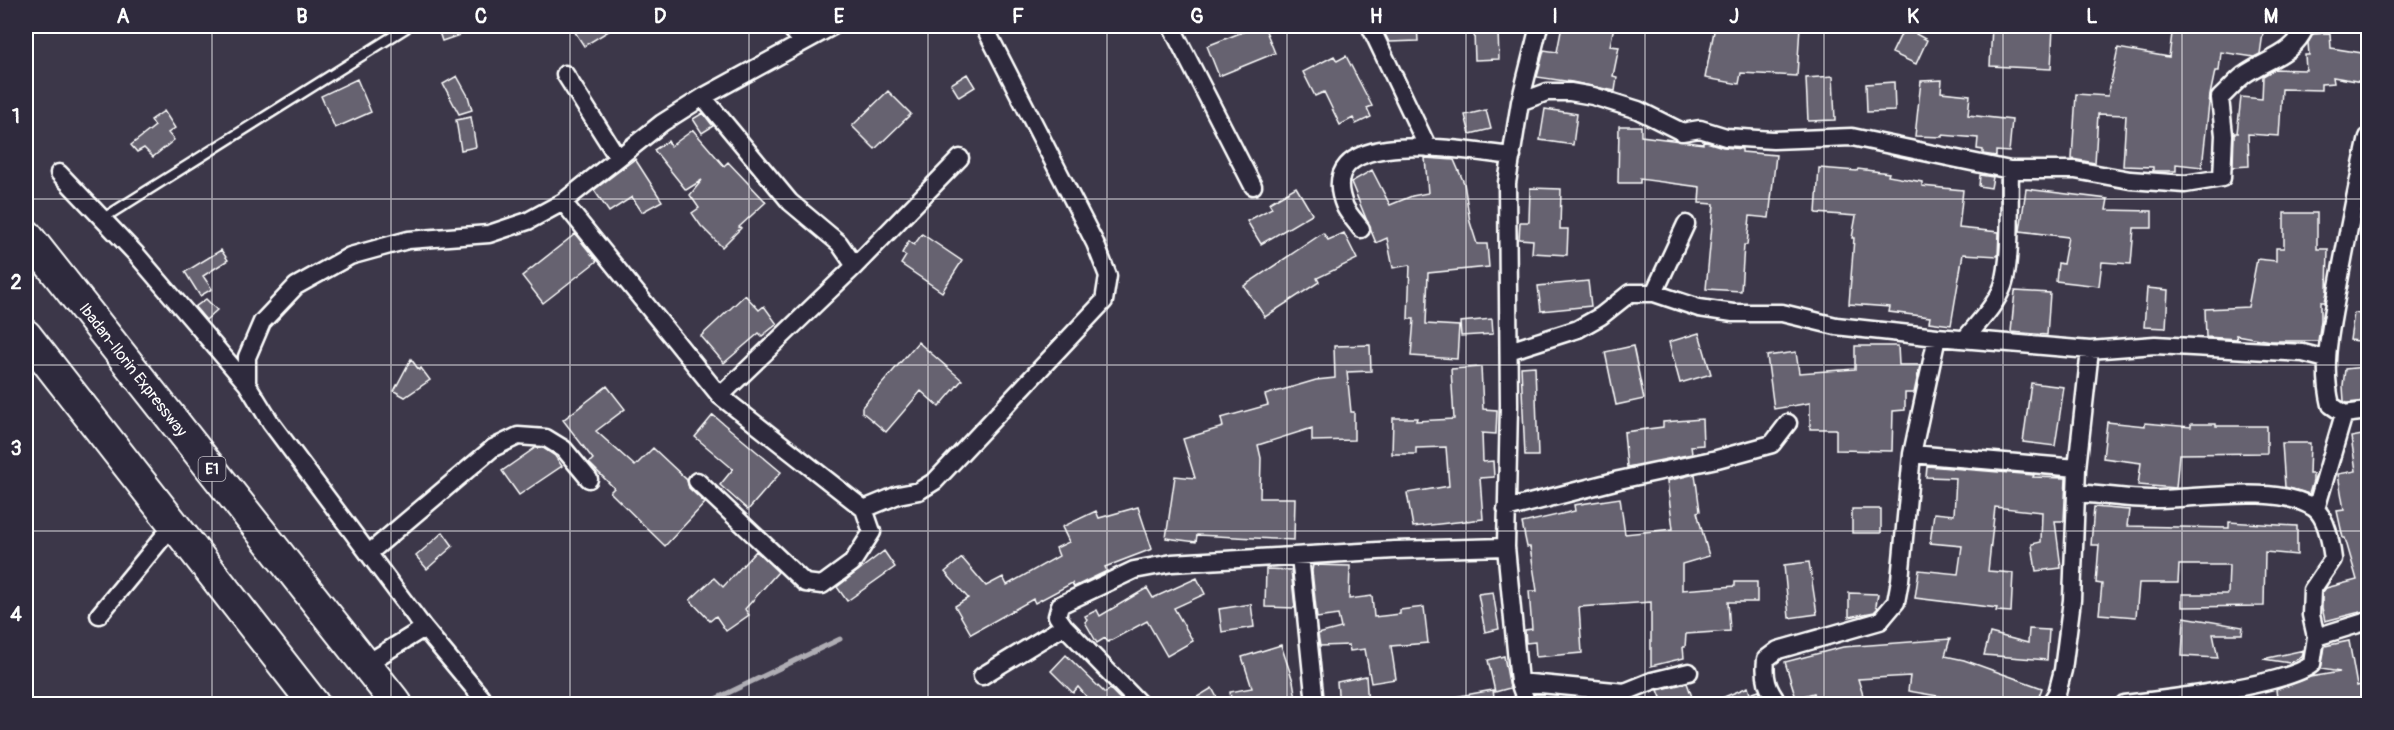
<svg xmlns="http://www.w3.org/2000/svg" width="2394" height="730" font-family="Pangolin,sans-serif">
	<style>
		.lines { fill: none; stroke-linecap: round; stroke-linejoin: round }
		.stream { stroke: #afadb4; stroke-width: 5 }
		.building { fill: #666270; stroke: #fff; stroke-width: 1.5 }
		.lane-casing { stroke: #fff; stroke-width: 13 }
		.street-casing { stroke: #fff; stroke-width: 21 }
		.highway-casing { stroke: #fff; stroke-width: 34 }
		.lane { stroke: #2f2a3d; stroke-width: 8 }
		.street { stroke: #2f2a3d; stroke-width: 16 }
		.highway { stroke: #2f2a3d; stroke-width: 30 }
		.grid { fill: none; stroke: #fff; stroke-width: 1.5; stroke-opacity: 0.55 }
		.labels { text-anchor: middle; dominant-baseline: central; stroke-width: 6; stroke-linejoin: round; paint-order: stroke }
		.shield { fill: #2f2a3d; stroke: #c1bfc5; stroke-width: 1.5 }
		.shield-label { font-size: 15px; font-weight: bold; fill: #fff }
		.street-label { font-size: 16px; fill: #fff; stroke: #2f2a3d }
		.neatline { fill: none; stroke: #fff; stroke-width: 2 }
		.grid-label { font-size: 20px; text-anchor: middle; font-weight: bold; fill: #fff }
	</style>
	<rect width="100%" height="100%" fill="#3c3749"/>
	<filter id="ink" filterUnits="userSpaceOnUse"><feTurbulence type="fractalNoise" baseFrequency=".0167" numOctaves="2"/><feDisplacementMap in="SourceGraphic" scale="12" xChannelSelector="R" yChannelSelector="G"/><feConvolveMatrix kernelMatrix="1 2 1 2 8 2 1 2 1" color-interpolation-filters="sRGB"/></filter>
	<g filter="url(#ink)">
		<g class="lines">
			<path class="stream" d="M705 704 840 639"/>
		</g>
		<path class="building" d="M437 26H479L480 28 442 41Z
			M571 26H617L584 46Z
			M1258 26H1264L1275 53 1219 76 1207 46Z
			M1385 26H1417L1418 41 1389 42 1385 34Z
			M1562 26H1614L1610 46 1619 47 1613 76 1617 77 1615 91 1572 82 1537 77 1544 50 1557 52Z
			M1715 26H1800L1797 76 1741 73 1739 84 1705 78Z
			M1905 26H1920L1916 34 1927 40 1916 64 1892 53Z
			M1992 26H2053L2051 69 1990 66Z
			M2173 26H2264L2260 54 2254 57 2221 52 2219 71H2215L2210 95 2202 167 2176 164V171H2153V167L2123 166 2126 115 2098 114 2095 163 2072 159 2076 94 2108 96 2118 48 2169 57Z
			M1498 32 1499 59 1475 60 1474 33Z
			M2330 33 2331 48 2368 54V83L2333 77 2334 83 2321 84V90L2282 89 2279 136 2248 134 2249 166 2233 167 2234 133H2239H2237L2241 97 2262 99 2263 76 2275 69 2306 70 2305 55H2309L2308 43 2313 34Z
			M1334 56 1337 61 1346 56 1372 106 1367 108 1371 117 1356 124 1353 118 1340 125 1324 92 1315 96 1303 72Z
			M967 74 975 87 959 97 951 84Z
			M457 76 468 96 472 110 459 114 443 84Z
			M1833 76 1835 120 1808 121 1806 78Z
			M357 79 371 112 335 128 321 96Z
			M1942 80 1941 92 1970 95 1968 115 2012 120 2009 152 1996 151V156L1983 154V150L1977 149 1978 138 1942 135V137L1915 136 1921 81Z
			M1894 82 1895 111 1867 112 1866 84Z
			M888 91 911 114 875 149 852 126Z
			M1545 109 1577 114 1573 145 1540 140Z
			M1486 110 1491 129 1470 134 1465 115Z
			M164 111 175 128 168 133 174 140 153 157 144 148 137 152 131 145 155 126 151 120Z
			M703 113 713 126 702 133 693 119Z
			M471 117 476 147 461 150 456 120Z
			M1619 126H1641V136L1703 144V141L1723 147 1742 149V152L1776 155 1769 218 1750 216 1747 245H1744L1741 291 1706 289 1714 204 1699 203 1700 187 1640 179V183H1618Z
			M693 130 724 166 728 162 766 202 739 227 741 228 722 247 701 226 692 213 699 208 690 195 702 180 686 190 654 150 668 141 671 146Z
			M1425 158 1454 160 1464 183 1470 222 1477 244H1487L1489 267 1428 273 1426 324 1459 326 1457 359 1411 356 1414 319H1408L1410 265 1393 268 1387 238 1376 243 1351 182 1372 170 1390 205 1412 196 1428 193Z
			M635 159 662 201 642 212 632 197 609 212 594 190Z
			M1819 168 1857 171 1858 169 1889 173 1888 176 1922 182V186L1963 190 1959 228 1999 232 1998 256 1963 254 1951 325 1929 322 1930 317 1889 312 1890 307 1849 304 1854 238H1852L1856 216 1816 213Z
			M1980 175 1993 177 1991 188 1979 186Z
			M1296 187 1312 214 1261 244 1247 221 1272 208 1269 203Z
			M1530 188 1561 189 1560 229H1568L1567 255 1532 253 1533 240 1519 239 1520 222H1529Z
			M2026 189 2108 199 2106 210 2152 211V228H2134L2131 264 2102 262 2099 286 2056 281 2058 263 2063 264 2068 237 2020 231Z
			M2284 213H2317V249H2328L2327 291 2325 302H2321V320L2318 341H2270L2236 335 2237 339 2206 337 2205 309 2248 307 2257 259 2276 261V248H2284Z
			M1323 233 1328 240 1344 233 1357 259 1317 278 1319 282 1265 317 1244 286Z
			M575 234 597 261 543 303 522 276Z
			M922 234 962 261 942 292 901 264 906 256 902 253 909 241 914 245Z
			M221 250 228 260 203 276 212 289 200 296 185 272Z
			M1588 281 1591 306 1541 311 1538 286Z
			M2147 288 2168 290 2166 328 2144 327Z
			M2015 291 2050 293 2047 335 2011 332Z
			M745 295 759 310 764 306 777 324 762 336 759 333 724 363 701 336Z
			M206 299 217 310 206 320 195 307Z
			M2354 313 2368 315V342L2350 340Z
			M1492 319 1493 334 1461 336 1460 322Z
			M1699 333 1711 374 1680 383 1669 342Z
			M918 342 962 380 939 407 921 391 886 432 862 412V407Z
			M1370 345 1371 371 1347 372 1351 412H1354V440L1312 441V428L1258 445 1261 458 1260 498H1295L1294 540 1197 535 1196 542 1166 538 1175 476 1195 478 1183 439 1223 427 1221 418 1268 405 1265 395 1316 380 1335 378 1334 346Z
			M1633 346 1644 399 1616 405 1605 352Z
			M1855 346H1898L1899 365H1920L1914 393H1905V410L1893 411 1892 451 1836 450V429H1810V403L1774 409 1767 356 1796 352 1799 373 1855 369Z
			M411 359 419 370 421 368 430 380 405 397 394 391Z
			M1535 366 1538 456H1525L1521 367Z
			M1481 367 1483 409 1497 410 1496 434 1482 433 1483 462 1493 461 1494 477 1480 478 1483 519 1413 527 1407 493 1449 486 1446 447 1416 448V454H1392L1393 418H1417L1416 421 1454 419 1451 369Z
			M2364 367 2367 401 2347 403 2344 401 2343 386 2345 369Z
			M2031 383 2064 387 2055 446 2023 442Z
			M607 386 625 409 596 431 635 466 653 448 687 480 689 488 705 503 665 546 610 492 614 488 589 463 593 459 563 420Z
			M713 415 781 472 748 510 720 485 733 469 695 437Z
			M1702 419 1703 445 1691 446 1692 454 1627 467 1624 432 1663 427V422Z
			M2107 422 2145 426V423L2191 427V424H2216V426H2267V453L2179 454 2176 488 2138 485 2141 463 2103 458Z
			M2368 434V610L2325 621 2322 608V593L2326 588 2357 580 2345 538H2343L2337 511 2344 510 2338 474 2356 471 2351 437Z
			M2282 443H2310L2309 474H2313V481L2309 494 2285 487Z
			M535 448H543L555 456 562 466 519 495 502 471Z
			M1927 466 2034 475 2033 477 2066 478 2064 521H2055L2061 568 2036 571 2032 544 2041 542 2042 512 1995 507 1988 571 2013 573 2011 612 1996 611 1997 608 1915 598 1919 570 1958 574 1962 546 1930 543 1934 513 1954 515 1956 478 1926 477Z
			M1695 474 1700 511 1697 512 1709 556 1682 564V590L1735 586V582H1757V602H1728L1730 631 1686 634 1685 647H1683L1684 658 1651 666V602L1579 607 1582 653 1536 657 1535 642 1526 643 1525 630 1532 629 1529 591H1537L1530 547H1527L1522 523 1575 511 1574 505 1620 498 1625 534 1673 529 1667 481Z
			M1138 507 1152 549 1105 567 1107 571 1074 587 1072 583 1035 603 1033 599 971 634 955 606 968 598 945 572 962 558 986 586 1003 577 1007 585 1059 556 1056 548 1069 542 1062 527 1096 511 1099 518Z
			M2094 507 2129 510 2127 526 2229 528V522L2297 526V555L2265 552 2264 606 2182 607V594H2228L2229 565H2179L2178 583H2139L2136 617 2099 614 2102 584 2096 583 2099 545H2091Z
			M1852 509H1881V533H1852Z
			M443 532 453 546 427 569 416 556Z
			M756 551 778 572 745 609 749 615 726 631 716 616 710 621 690 600 714 578 723 587Z
			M884 551 895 567 847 601 837 587Z
			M1809 562 1817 614 1789 618 1784 565Z
			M1313 565 1350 566 1349 599 1372 596 1374 617 1400 614V610L1424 607 1428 643 1391 646 1396 679 1371 683 1365 649 1350 651 1349 645 1320 646 1318 634 1341 628 1338 615 1317 618 1312 571Z
			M1266 569 1291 570 1295 608 1265 607Z
			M1197 578 1205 594 1174 608 1193 641 1167 656 1147 621 1108 642 1105 638 1097 643 1085 622 1087 620 1085 616 1097 610 1100 616 1147 588 1153 598Z
			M1493 592 1499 629 1485 632 1478 594Z
			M1849 593 1878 594 1876 605 1878 608 1874 612 1849 617Z
			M1251 604 1254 627 1222 632 1219 609Z
			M2184 617 2243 627 2242 634H2213L2218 658 2182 656Z
			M2029 629 2049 630 2047 660 1984 655 1990 633 2028 643Z
			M1950 639 1945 656 1964 660 2042 688 2036 705H1970L1943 699V697L1908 691 1910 676 1858 679 1866 705H1817L1814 693 1796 698 1785 662 1843 647Z
			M2349 641 2357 686 2368 683V705H2330L2329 700 2305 705H2278L2276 690 2310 677 2340 672 2321 669 2325 646Z
			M1281 645 1293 681 1297 705H1232L1230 692 1252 688 1242 657Z
			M2304 650 2302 657 2290 663 2263 659Z
			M1066 655 1105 693 1110 689 1126 705H1094L1078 687 1073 693 1051 671Z
			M1504 656 1510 688 1495 692 1488 660Z
			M1366 676 1368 705H1339L1337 682Z
			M1687 683 1695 705H1664L1658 690Z
			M1748 687 1750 694 1759 691 1765 703 1705 705Z
			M1212 688 1221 705H1184Z
			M1493 690 1495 705H1455L1454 697Z"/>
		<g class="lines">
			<defs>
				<path id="lane" d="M102 219 406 28"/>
				<path id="street" d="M789 26 802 41
					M1171 26 1253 186
					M1370 26 1428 148
					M565 74 618 158
					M703 97 790 202 839 243 855 266
					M1520 102 1547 92H1570L1593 96 1638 110 1682 132 1700 129 1726 137 1773 140 1852 137 2010 170H2075L2130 180 2185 184 2222 178 2224 135 2220 98C2228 91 2236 81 2244 75 2268 58 2293 56 2306 26
					M2368 137C2357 187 2347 236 2338 287 2331 328 2321 364 2331 405L2344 414 2368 411
					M59 173 136 254 247 384 271 423 424 628 487 704
					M563 202 720 396 864 509 872 532 852 563 822 585 805 583 697 481
					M1361 229C1356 222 1349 215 1345 207 1309 121 1472 152 1512 156
					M1654 293 1686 224
					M1965 339C1978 323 1996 305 2003 286 2012 261 2009 199 2010 170
					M1509 351 1578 329 1601 316 1630 293H1654L1699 308 1733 313H1782L1836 326 1937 337 2090 350 2155 345 2303 353 2326 359
					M247 384V357L262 322 296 286 350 256 408 240 489 234 528 221 563 202 662 123 703 97 833 26
					M720 396 855 266 960 158
					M1912 454 2077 468
					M2077 493C2103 495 2130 499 2155 499 2197 499 2279 484 2314 508 2327 517 2331 544 2333 559L2312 590 2311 615 2316 637 2368 621
					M864 509 898 495 919 491 935 481 1104 301 1108 276 1095 243 984 26
					M1506 509 1619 480 1717 459 1772 444 1788 423
					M2316 509 2344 414
					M369 553 493 448 518 436 546 438 564 449 589 479
					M1300 556 1315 704
					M99 615 173 525
					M366 664 424 628
					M982 676 1064 626
					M1519 682 1625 692 1652 681 1689 672
					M1140 704 1064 626 1057 616 1060 605 1134 570 1172 563 1395 550 1506 547
					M1527 704 1519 682 1506 547 1509 405 1507 183 1520 102 1539 26
					M1779 704C1767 689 1764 678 1766 659L1778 650 1880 621 1896 602 1900 580 1912 454 1937 337
					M2050 704 2057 693 2063 670 2072 600 2077 468 2090 350
					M2124 704C2161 700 2288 685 2312 664L2316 637"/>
				<path id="highway" d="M26 234 397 704
					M26 335 314 704"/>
			</defs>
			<use href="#lane" class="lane-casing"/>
			<use href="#street" class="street-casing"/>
			<use href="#highway" class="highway-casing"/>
			<use href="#lane" class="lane"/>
			<use href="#street" class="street"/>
			<use href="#highway" class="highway"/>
		</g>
	</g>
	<path class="grid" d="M212 26V704M391 26V704M570 26V704M749 26V704M928 26V704M1107 26V704M1287 26V704M1466 26V704M1645 26V704M1824 26V704M2003 26V704M2182 26V704M26 199H2368M26 365H2368M26 531H2368"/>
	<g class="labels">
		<rect class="shield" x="198.5" y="457" width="27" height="24" rx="4.5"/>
		<g class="shield-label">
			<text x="212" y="469">E1</text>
		</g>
		<g class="street-label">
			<text transform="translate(133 370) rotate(52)">Ibadan-Ilorin Expressway</text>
		</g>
	</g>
	<rect width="2394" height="730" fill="none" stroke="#2f2a3d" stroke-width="66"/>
	<rect x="33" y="33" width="2328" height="664" class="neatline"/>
	<g class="grid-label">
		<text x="123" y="23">A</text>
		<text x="302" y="23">B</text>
		<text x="481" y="23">C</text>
		<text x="660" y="23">D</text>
		<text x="839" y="23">E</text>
		<text x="1018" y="23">F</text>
		<text x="1197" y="23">G</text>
		<text x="1376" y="23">H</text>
		<text x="1555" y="23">I</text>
		<text x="1734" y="23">J</text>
		<text x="1913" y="23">K</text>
		<text x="2092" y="23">L</text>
		<text x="2271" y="23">M</text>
		<text x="16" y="123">1</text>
		<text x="16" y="289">2</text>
		<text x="16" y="455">3</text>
		<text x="16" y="621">4</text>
	</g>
</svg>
